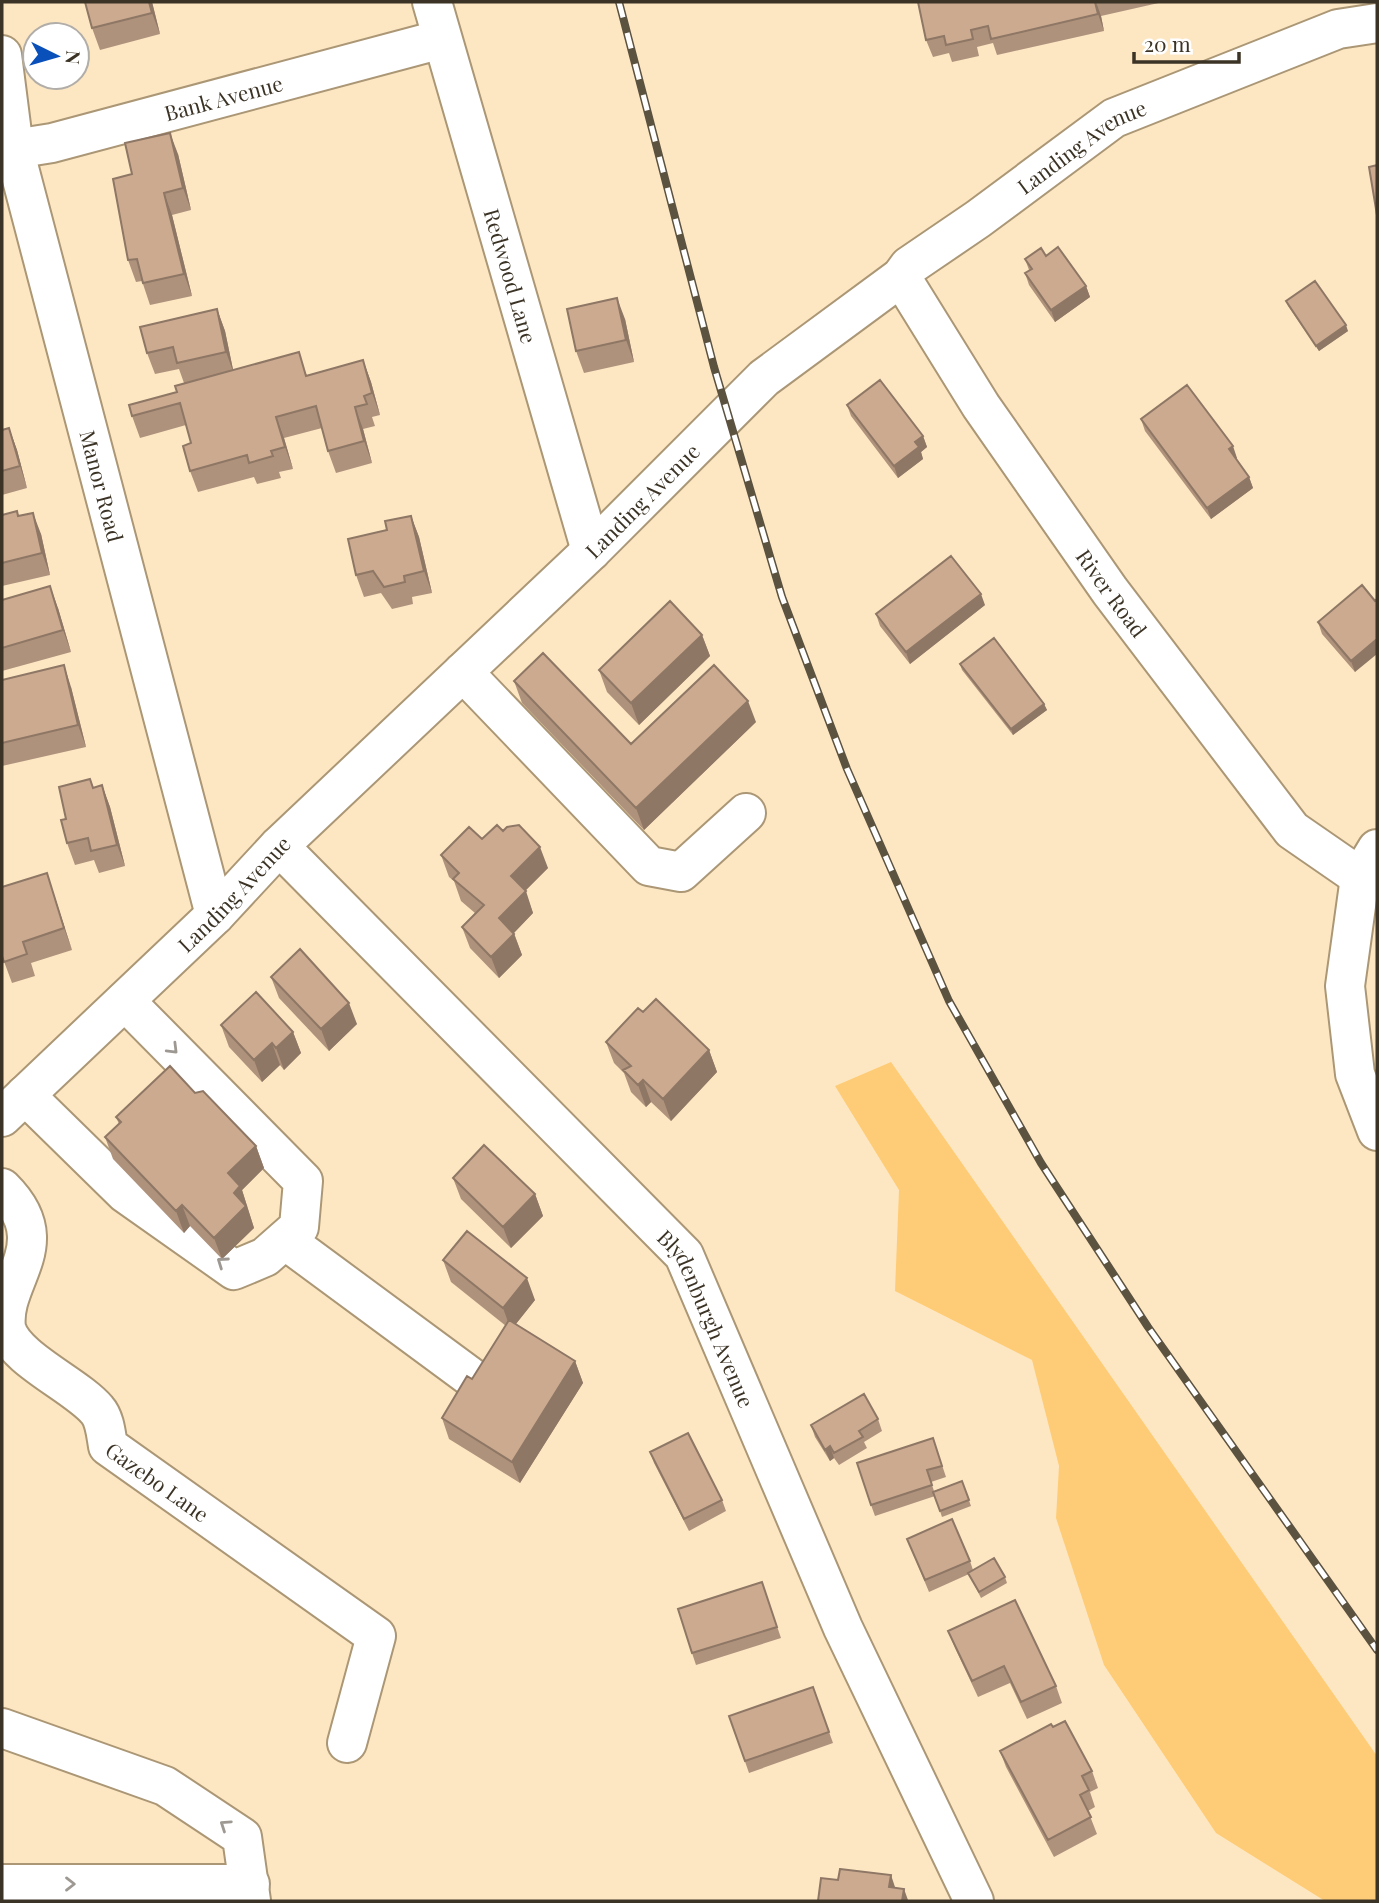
<svg xmlns="http://www.w3.org/2000/svg" width="1379" height="1903" font-family="'Playfair Display',serif">
	<style>
		.green { fill: #fecc76 }
		.lines { fill: none; stroke-linecap: round; stroke-linejoin: round }
		.minor-casing { stroke: #ab9775; stroke-width: 42 }
		.major-casing { stroke: #ab9775; stroke-width: 42 }
		.minor { stroke: #fff; stroke-width: 38 }
		.major { stroke: #fff; stroke-width: 38 }
		.rail-casing { stroke: #5c5240; stroke-width: 8 }
		.rail { stroke: #fff; stroke-width: 5; stroke-dasharray: 16; stroke-linecap: butt }
		.wall { fill: #af927c }
		.shaded-wall { fill: #8e7765 }
		.building { fill: #cbaa90; stroke: #8e7765; stroke-width: 2 }
		.oneway { stroke: #9d9992 }
		.labels { text-anchor: middle; dominant-baseline: central; stroke-width: 6; stroke-linejoin: round; paint-order: stroke }
		.street-label { font-size: 21px; fill: #3b3325; stroke: #fff }
	</style>
	<rect width="100%" height="100%" fill="#fde7c3"/>
	<path class="green" d="M891 1062 1377 1756V1901H1325L1216 1833 1104 1665 1056 1518 1059 1466 1032 1360 895 1291 899 1190 835 1086Z"/>
	<g class="lines">
		<defs>
			<g id="minor">
				<path id="s1" d="M432 2 591 551"/>
				<path id="s2" d="M2 55 14 149 215 915"/>
				<path id="s3" d="M2 151 52 143 442 39"/>
				<path id="s4" d="M901 277 981 406 1110 591 1292 830 1360 877"/>
				<path d="M463 672 649 866 681 872 746 813"/>
				<path id="s5" d="M279 846 684 1255 843 1628 974 1901"/>
				<path d="M1377 849 1360 877 1345 986 1355 1074 1377 1131"/>
				<path d="M25 1095 125 1193 234 1270 265 1257 299 1227 303 1181 125 1001"/>
				<path id="s6" d="M2 1188C59 1244 0 1279 6 1328 14 1359 76 1385 97 1410 105 1419 106 1435 108 1446L376 1636 347 1743"/>
				<path d="M285 1240 472 1378"/>
				<path d="M2 1728 165 1786 242 1837 251 1901"/>
				<path d="M2 1884H250"/>
			</g>
			<g id="major">
				<path id="s7" d="M2 1117 215 915 279 846 591 551 764 378 901 277 909 266 978 219 1114 118 1338 29 1377 23"/>
			</g>
		</defs>
		<use href="#minor" class="minor-casing"/>
		<use href="#major" class="major-casing"/>
		<use href="#minor" class="minor"/>
		<use href="#major" class="major"/>
		<defs>
			<path id="rail" d="M619 2 714 367 782 597 847 769 949 1001 1041 1163 1148 1327 1377 1650"/>
		</defs>
		<use href="#rail" class="rail-casing"/>
		<use href="#rail" class="rail"/>
	</g>
	<path class="wall" d="M152 2 160 34 100 50 92 28Z
		M918 2H1163L1101 16 1104 31 997 55 993 43 977 47 979 56 952 62 949 53 933 57 926 40Z
		M178 154 191 210 172 215 192 296 150 305 142 281 136 282 128 260 132 174Z
		M1046 256 1086 286 1090 297 1055 322 1029 285 1025 273 1029 270 1025 259Z
		M1286 301 1348 331 1319 351 1288 306Z
		M217 309 225 331 233 370 308 375 363 360 371 382 380 415 372 417 375 426 363 429 372 463 336 473 328 451 322 428 284 438 293 469 279 472 281 478 257 484 254 477 198 492 190 471 191 443 186 425 140 438 132 416 177 392 184 383 179 369 155 374 147 353Z
		M625 319 634 362 584 373 576 351Z
		M847 405 923 436 927 447 921 452 923 459 898 478 851 416Z
		M1141 419 1237 458H1236L1249 477 1253 488 1211 519 1145 431Z
		M9 428 17 450 27 488 2 495V430Z
		M2 515 19 516 41 534 50 575 2 586Z
		M411 516 419 537 432 593 412 597 413 604 392 609 381 593 364 597 356 575 387 530Z
		M2 600 58 608 71 652 2 671Z
		M1375 601 1355 672 1322 634 1318 622Z
		M985 605 910 664 880 626 876 614Z
		M702 635 710 656 639 725 607 692 599 670Z
		M960 664 1044 704 1047 710 1013 735 962 670Z
		M2 680 71 687 86 747 2 766Z
		M514 681 631 744 756 722 644 830 522 703Z
		M90 779 94 788 102 785 110 807 125 866 99 873 94 860 75 865 67 843 66 819Z
		M503 831 548 868 525 891 533 913 514 933 522 955 499 978 470 948 462 927 475 913 461 901 454 881 449 877 441 855Z
		M47 873 72 950 31 963 35 976 12 983 2 956Z
		M271 977 357 1024 329 1051 279 998Z
		M643 1012 709 1050 717 1072 671 1121 651 1102 646 1107 631 1092 624 1073 614 1063 606 1042Z
		M221 1025 293 1032 301 1053 284 1070 280 1065 262 1082 229 1047Z
		M195 1093 256 1146 264 1168 242 1190 254 1228 222 1259 190 1226 184 1233 113 1159 105 1137 119 1124 116 1117Z
		M453 1178 535 1194 543 1216 511 1248 461 1199Z
		M443 1260 535 1300 516 1324 575 1361 583 1383 520 1483 449 1439 442 1418 472 1379 506 1326 451 1282Z
		M878 1419 882 1431 864 1442 867 1448 839 1465 834 1458 830 1461 815 1437 811 1425Z
		M933 1438 946 1477 931 1482 934 1491 962 1481 971 1506 942 1517 935 1496 875 1516 871 1505Z
		M650 1452 722 1500 726 1511 689 1531 654 1463Z
		M907 1539 970 1561 973 1570 1005 1577 1007 1583 981 1598 969 1574 929 1592Z
		M762 1582 781 1638 696 1665 692 1653Z
		M948 1631 1056 1686 1062 1703 1027 1719 1010 1683 978 1697 955 1648Z
		M813 1687 833 1743 749 1773 729 1716Z
		M1053 1727 1092 1771 1098 1788 1090 1792 1095 1807 1088 1811 1097 1834 1054 1857 1006 1767 1000 1751Z"/>
	<path class="shaded-wall" d="M149 2H152L160 34 152 13Z
		M1096 2 1101 16 1104 31 1098 14Z
		M170 133 178 154 191 210 183 188Z
		M164 193 172 215 192 296 184 274Z
		M1086 286 1090 297 1055 322 1051 310Z
		M617 298 625 319 634 362 626 340Z
		M217 309 225 331 234 374 226 352Z
		M1346 325 1348 331 1319 351 1316 346Z
		M363 360 371 382 380 415 372 393Z
		M355 407 363 429 372 463 364 441Z
		M276 417 284 438 293 469 285 447Z
		M9 428 17 450 27 488 20 466Z
		M923 436 927 447 921 452 923 459 898 478 894 466 915 442Z
		M1233 446 1237 458 1233 460 1229 449Z
		M1249 477 1253 488 1211 519 1207 508Z
		M33 513 41 534 50 575 42 553Z
		M411 516 419 537 432 593 424 571Z
		M50 586 58 608 71 652 63 630Z
		M981 594 985 605 910 664 906 652Z
		M702 635 710 656 639 725 631 703Z
		M1377 639V654L1355 672 1351 661Z
		M64 665 71 687 86 747 78 725Z
		M748 701 756 722 644 830 636 808Z
		M1044 704 1047 710 1013 735 1011 729Z
		M102 785 110 807 125 866 117 845Z
		M540 847 548 868 518 898 511 876Z
		M47 873 54 895 72 950 64 928Z
		M526 891 533 913 507 940 499 918Z
		M514 934 522 955 499 978 491 957Z
		M349 1003 357 1024 329 1051 321 1029Z
		M293 1032 301 1053 284 1070 276 1048Z
		M272 1043 280 1065 262 1082 254 1060Z
		M709 1050 717 1072 671 1121 663 1099Z
		M643 1080 651 1102 646 1107 638 1085Z
		M256 1146 264 1168 242 1190 254 1228 222 1259 214 1238 234 1193 228 1173Z
		M535 1194 543 1216 511 1248 503 1227Z
		M182 1205 190 1226 184 1233 176 1211Z
		M527 1278 535 1300 511 1330 503 1308Z
		M575 1361 583 1383 520 1483 512 1462Z
		M830 1446 834 1458 830 1461 825 1450Z
		M891 1875 895 1887 893 1898 889 1887Z
		M904 1889 908 1900V1901H902Z"/>
	<path class="building" d="M85 2H149L152 13 92 28Z
		M918 2H1095L1098 14 991 39 988 26 971 30 973 39 946 45 944 36 926 40Z
		M170 133 183 188 164 193 184 274 143 283 137 259 128 260 113 179 132 174 125 143Z
		M1377 165V215L1369 167Z
		M1058 247 1086 286 1051 310 1025 273 1032 269 1025 259 1041 248 1046 256Z
		M1315 281 1346 325 1316 346 1286 301Z
		M617 298 626 340 576 351 567 309Z
		M217 309 226 352 177 363 173 347 147 353 140 327Z
		M299 352 306 376 363 360 372 393 364 396 367 404 355 407 364 441 328 451 316 406 276 417 285 447 271 451 273 456 249 463 247 455 190 471 183 446 191 443 180 403 132 416 129 405 177 392 175 386Z
		M880 380 923 436 915 442 919 447 894 466 847 405Z
		M1187 385 1233 446 1229 449 1249 477 1207 508 1141 419Z
		M9 428 20 466 2 471V430Z
		M17 511 18 516 33 513 42 553 2 563V515Z
		M411 516 424 571 404 576 405 582 384 587 373 571 356 575 348 539 387 530 385 521Z
		M951 556 981 594 906 652 876 614Z
		M1362 585 1375 601 1377 599V639L1351 661 1318 622Z
		M50 586 63 630 2 648V600Z
		M670 601 702 635 631 703 599 670Z
		M994 638 1044 704 1011 729 960 664Z
		M543 653 631 744 714 665 748 701 636 808 514 681Z
		M64 665 78 725 2 743V680Z
		M90 779 93 788 102 785 117 845 91 851 88 838 67 843 61 820 66 819 59 787Z
		M497 825 503 831 507 827 519 825 540 847 511 876 526 891 499 918 514 934 491 957 462 927 484 905 453 879 459 873 441 855 469 827 482 839Z
		M47 873 64 928 23 942 27 954 4 962 2 956V887Z
		M300 949 349 1003 321 1029 271 977Z
		M256 992 293 1032 276 1048 272 1043 254 1060 221 1025Z
		M656 999 709 1050 663 1099 643 1080 638 1085 623 1070 631 1066 606 1042 638 1008 643 1012Z
		M170 1066 195 1093 203 1091 256 1146 228 1173 240 1186 234 1193 246 1206 214 1238 182 1205 176 1211 105 1137 121 1122 116 1117Z
		M484 1145 535 1194 503 1227 453 1178Z
		M467 1231 527 1278 503 1308 443 1260Z
		M509 1320 575 1361 512 1462 442 1418 467 1376 472 1379Z
		M864 1394 878 1419 859 1431 863 1437 834 1453 830 1446 825 1450 811 1425Z
		M688 1433 722 1500 684 1519 650 1452Z
		M933 1438 942 1466 927 1470 932 1485 871 1505 857 1463Z
		M962 1481 969 1500 940 1511 933 1492Z
		M952 1519 970 1561 925 1580 907 1539Z
		M994 1558 1005 1577 979 1592 968 1573Z
		M762 1582 777 1627 692 1653 678 1609Z
		M1015 1600 1056 1686 1021 1702 1004 1666 972 1681 948 1631Z
		M813 1687 829 1732 745 1761 729 1716Z
		M1065 1721 1092 1771 1082 1776 1089 1790 1080 1795 1091 1817 1048 1840 1000 1751 1051 1724 1053 1727Z
		M840 1869 891 1875 889 1887 904 1889 902 1901H818L821 1878 838 1880Z"/>
	<defs><path id="oneway-chevron" d="M-2-3.5L2.5 0L-2 3.5" fill="none" stroke-width="1.6" stroke-linecap="round" stroke-linejoin="round" transform="scale(1.75)"/></defs>
	<g class="oneway">
		<use href="#oneway-chevron" transform="translate(173 1049) rotate(45)"/>
		<use href="#oneway-chevron" transform="translate(222 1262) rotate(-145)"/>
		<use href="#oneway-chevron" transform="translate(225 1825) rotate(-146)"/>
		<use href="#oneway-chevron" transform="translate(70 1884)"/>
	</g>
	<g class="labels">
		<g class="street-label">
			<text stroke="none"><textPath href="#s3" startOffset="228">Bank Avenue</textPath></text>
			<text stroke="none"><textPath href="#s7" startOffset="1456">Landing Avenue</textPath></text>
			<text stroke="none"><textPath href="#s1" startOffset="285">Redwood Lane</textPath></text>
			<text stroke="none"><textPath href="#s2" startOffset="443">Manor Road</textPath></text>
			<text stroke="none"><textPath href="#s7" startOffset="889">Landing Avenue</textPath></text>
			<text stroke="none"><textPath href="#s4" startOffset="380">River Road</textPath></text>
			<text stroke="none"><textPath href="#s7" startOffset="322">Landing Avenue</textPath></text>
			<text stroke="none"><textPath href="#s5" startOffset="642">Blydenburgh Avenue</textPath></text>
			<text stroke="none"><textPath href="#s6" startOffset="374">Gazebo Lane</textPath></text>
		</g>
	</g>
	<rect width="1379" height="1903" fill="none" stroke="#3b3325" stroke-width="7"/>
	<g transform="translate(56 56) rotate(95)"><circle r="33" fill="#ffffff" stroke="#b1ada8" stroke-width="2"/>
	<path d="M0-5L12 26L0 18L-12 26Z" fill="#0a50bb"/>
	<text y="-10" font-size="19" font-weight="bold" text-anchor="middle" fill="#3b3325">N</text>
	</g>
	<path d="M1134 52v10h105v-10" fill="none" stroke="#3b3325" stroke-width="3.5"/>
	<text x="1144" y="52" font-size="21" fill="#3b3325" stroke="#ffffff" stroke-width="5" paint-order="stroke">20 m</text>
</svg>
